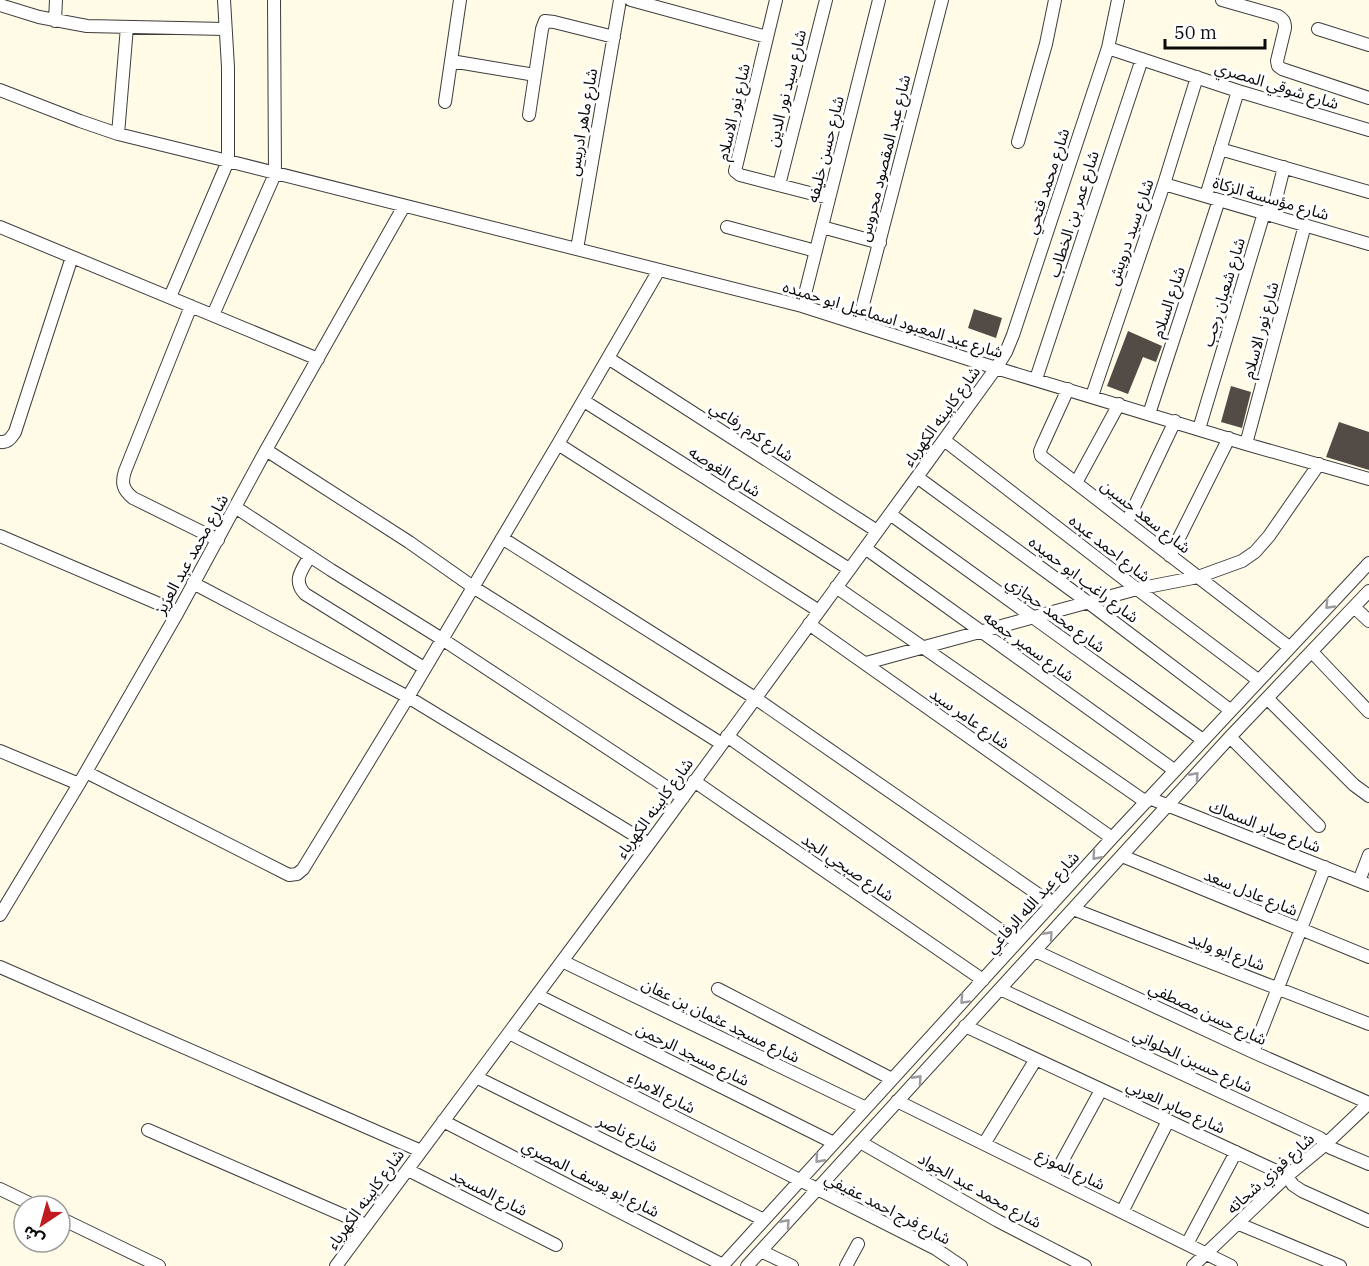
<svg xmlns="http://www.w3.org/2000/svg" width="1369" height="1266" font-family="'IBM Plex Serif','Noto Sans Arabic',serif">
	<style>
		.building { fill: #534b45 }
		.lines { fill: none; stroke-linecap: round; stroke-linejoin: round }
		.minor-casing { stroke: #3d3d3d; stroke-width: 14 }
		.minor { stroke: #fff; stroke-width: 12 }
		.oneway { stroke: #9d9d9d }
		.labels { text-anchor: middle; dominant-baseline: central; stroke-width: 6; stroke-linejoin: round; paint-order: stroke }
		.street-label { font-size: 16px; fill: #0a0a0a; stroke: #fff }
	</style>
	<rect width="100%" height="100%" fill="#fffbe6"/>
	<path class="building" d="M974 309 1002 318 996 338 968 328Z
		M1128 331 1162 346 1156 362 1143 357 1128 394 1107 386Z
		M1231 386 1251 392 1242 428 1221 422Z
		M1339 422 1369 432V470L1326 457Z"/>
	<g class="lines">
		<defs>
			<path id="minor" d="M631 0 767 37
				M776 0 735 171 740 175 829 198
				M1222 0 1278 16C1283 19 1285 21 1285 28L1277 61 1278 66 1282 69 1369 98
				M0 5 39 17 87 26 225 29
				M55 21 56 0
				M1318 29 1369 45
				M1108 48 1238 91 1369 130
				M451 61 535 75
				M0 90 80 121 118 134 228 161 802 306 996 368 1246 444 1369 479
				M445 102 460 0
				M529 115 542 29 545 21 554 22 614 37
				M118 134 127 27
				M1018 142 1046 44 1055 0
				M1220 149 1369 192
				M1164 184 1369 244
				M779 185 826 0
				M1206 196 1238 91
				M0 227 318 359
				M727 227 816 251
				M822 227 880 243
				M577 249 620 0
				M170 297 228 161V67L224 0
				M191 306 125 471C121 483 123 490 133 498L218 540
				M802 306 879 0
				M213 315 275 174 274 0
				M858 324 942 0
				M608 358 877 531
				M1036 379 1142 59
				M1068 389 1042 446 1040 451 1041 456 1289 647
				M1092 396 1164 184 1197 77
				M584 401 849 569
				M1149 414 1219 200
				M1199 429 1264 213 1275 203 1284 167
				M944 440 1137 589 1258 680
				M0 442C8 443 11 438 15 432L72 257
				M558 444 819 611
				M1246 444 1305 225
				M266 450 409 542 473 587 722 744
				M917 477 1089 603 1230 710
				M1076 483 1119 404
				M235 507 331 570 442 639 683 798
				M890 514 1203 740
				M1127 522 1175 421
				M0 536 178 612
				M502 538 755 698 1052 904
				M865 548 1174 770
				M310 556C302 570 292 580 305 594L424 668
				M1170 556 1229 438
				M193 583 408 697 649 844
				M836 587 1146 802
				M1354 607 1369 621
				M809 624 1112 838
				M1312 652 1369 712
				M866 663 1137 589 1198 577 1242 561 1255 552 1269 536 1319 464
				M1267 698 1354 785 1369 796
				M727 736 1017 942
				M1230 737 1319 826
				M0 751 79 784
				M86 772 289 875 297 874 303 869 408 697 558 444 659 270
				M694 781 983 980
				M1149 798 1369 885
				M1122 856 1369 957
				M1359 881 1369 855
				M1073 909 1369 1024
				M0 915 79 784 178 612 266 450 404 206
				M1035 951 1253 1052 1369 1103
				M562 961 866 1108
				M0 967 421 1151
				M718 989 892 1079
				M1000 989 1320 1138 1331 1148 1369 1164
				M537 995 834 1143
				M965 1026 1287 1176 1293 1185 1302 1191 1369 1221
				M509 1033 936 1249 961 1266
				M1253 1052 1325 867
				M476 1077 764 1220
				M897 1101 1231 1266
				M443 1121 723 1265
				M148 1130 366 1225
				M860 1142 998 1221 1085 1266
				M984 1144 1036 1059
				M408 1170 556 1245
				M1053 1178 1101 1090
				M0 1189 35 1206
				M1122 1212 1168 1121
				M60 1218 159 1266
				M1239 1224 1340 1266
				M1187 1244 1236 1152
				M761 1251 792 1266
				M336 1266 649 844 917 477 996 368 1006 352 1013 335 1108 48 1118 0
				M722 1266 1112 838 1369 563
				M747 1266 1230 737 1369 591
				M846 1266 858 1244
				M1193 1266 1287 1176 1327 1143 1369 1103"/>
		</defs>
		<use href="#minor" class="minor-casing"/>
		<use href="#minor" class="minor"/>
	</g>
	<defs><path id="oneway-chevron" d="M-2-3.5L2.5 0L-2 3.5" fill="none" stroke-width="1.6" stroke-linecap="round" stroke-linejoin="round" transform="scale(1.5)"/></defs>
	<g class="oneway">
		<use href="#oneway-chevron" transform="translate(1329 605) rotate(134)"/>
		<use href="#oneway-chevron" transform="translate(1195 776) rotate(-48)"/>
		<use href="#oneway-chevron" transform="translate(1096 856) rotate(132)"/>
		<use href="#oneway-chevron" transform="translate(1049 935) rotate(-48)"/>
		<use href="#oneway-chevron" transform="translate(964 1000) rotate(133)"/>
		<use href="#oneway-chevron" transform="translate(918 1079) rotate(-48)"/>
		<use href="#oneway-chevron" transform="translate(819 1159) rotate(132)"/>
		<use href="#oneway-chevron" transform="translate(786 1223) rotate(-48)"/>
	</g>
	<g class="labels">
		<g class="street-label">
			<text transform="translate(1277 85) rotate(17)">شارع شوقي المصري</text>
			<text transform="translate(786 88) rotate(-76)">شارع سيد نور الدين</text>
			<text transform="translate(733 112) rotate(-77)">شارع نور الاسلام</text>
			<text transform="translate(582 122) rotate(-80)">شارع ماهر ادريس</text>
			<text transform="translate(825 149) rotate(-76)">شارع حسن خليفه</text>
			<text transform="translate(884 158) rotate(-76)">شارع عبد المقصود محروس</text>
			<text transform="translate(1047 181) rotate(-72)">شارع محمد فتحي</text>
			<text transform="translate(1271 198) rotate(16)">شارع مؤسسة الزكاة</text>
			<text transform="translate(1073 214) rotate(-72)">شارع عمر بن الخطاب</text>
			<text transform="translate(1130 232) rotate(-71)">شارع سيد درويش</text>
			<text transform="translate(1223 292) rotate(-73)">شارع شعبان رجب</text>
			<text transform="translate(1168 302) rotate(-72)">شارع السلام</text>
			<text transform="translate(893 319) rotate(17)">شارع عبد المعبود اسماعيل ابو حميده</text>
			<text transform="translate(1260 330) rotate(-75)">شارع نور الاسلام</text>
			<text transform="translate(941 416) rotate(-54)">شارع كابينه الكهرباء</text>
			<text transform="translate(752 431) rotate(33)">شارع كرم رفاعي</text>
			<text transform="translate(725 471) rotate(32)">شارع الغوصه</text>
			<text transform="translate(1146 516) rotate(38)">شارع سعد حسين</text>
			<text transform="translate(1110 548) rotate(38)">شارع احمد عبده</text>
			<text transform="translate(191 554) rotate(-61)">شارع محمد عبد العزيز</text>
			<text transform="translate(1084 579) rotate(37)">شارع راغب ابو حميده</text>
			<text transform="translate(1056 614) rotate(36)">شارع محمد حجازي</text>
			<text transform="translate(1029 646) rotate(36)">شارع سمير جمعه</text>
			<text transform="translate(970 718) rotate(35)">شارع عامر سيد</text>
			<text transform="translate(654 808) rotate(-54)">شارع كابينه الكهرباء</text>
			<text transform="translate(1265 826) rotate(21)">شارع صابر السماك</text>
			<text transform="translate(848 867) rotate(34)">شارع صبحي الجد</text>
			<text transform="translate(1251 892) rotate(22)">شارع عادل سعد</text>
			<text transform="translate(1032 902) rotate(-48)">شارع عبد الله الرفاعي</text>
			<text transform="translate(1227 951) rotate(21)">شارع ابو وليد</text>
			<text transform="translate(1208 1013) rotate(25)">شارع حسن مصطفي</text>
			<text transform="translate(721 1020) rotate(26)">شارع مسجد عثمان بن عفان</text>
			<text transform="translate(693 1054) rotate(26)">شارع مسجد الرحمن</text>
			<text transform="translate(1193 1060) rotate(25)">شارع حسين الحلواني</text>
			<text transform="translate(662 1092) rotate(27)">شارع الامراء</text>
			<text transform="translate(1176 1106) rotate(25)">شارع صابر العربي</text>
			<text transform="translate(628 1133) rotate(26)">شارع ناصر</text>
			<text transform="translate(1071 1169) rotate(26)">شارع الموزع</text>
			<text transform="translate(1270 1173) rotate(-42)">شارع فوزي شحاته</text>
			<text transform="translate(591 1178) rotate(27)">شارع ابو يوسف المصري</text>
			<text transform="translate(980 1190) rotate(29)">شارع محمد عبد الجواد</text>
			<text transform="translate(489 1192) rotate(27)">شارع المسجد</text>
			<text transform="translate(365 1199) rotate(-54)">شارع كابينه الكهرباء</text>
			<text transform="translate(888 1208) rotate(27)">شارع فرج احمد عفيفي</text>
		</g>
	</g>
	<g transform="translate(42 1224) rotate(216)"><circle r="28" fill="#ffffff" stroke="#9d9d9d" stroke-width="1.5"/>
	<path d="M0-4.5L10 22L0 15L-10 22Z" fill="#c11a1f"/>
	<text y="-9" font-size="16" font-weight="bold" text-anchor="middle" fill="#0a0a0a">ش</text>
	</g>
	<path d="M1165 39v9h100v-9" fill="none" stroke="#0a0a0a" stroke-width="3"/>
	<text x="1174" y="39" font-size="18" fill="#0a0a0a" stroke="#ffffff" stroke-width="4.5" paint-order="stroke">50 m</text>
</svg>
